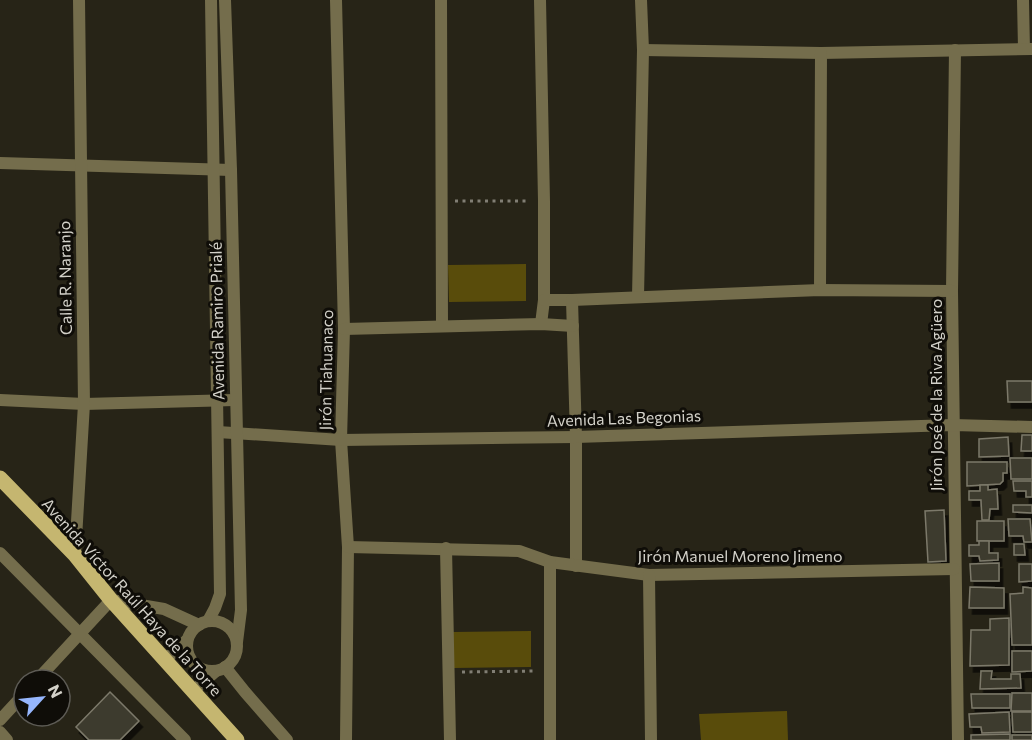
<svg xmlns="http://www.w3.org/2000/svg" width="1032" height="740" font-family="Commissioner,sans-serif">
	<defs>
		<filter id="shadow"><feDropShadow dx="3.5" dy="6" stdDeviation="0" flood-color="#0009"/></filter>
	</defs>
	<rect width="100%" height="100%" fill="#272417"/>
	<g fill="#594c0b">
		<polygon points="526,264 526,301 449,302 448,265"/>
		<polygon points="531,631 531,667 454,668 453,632"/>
		<polygon points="787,711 788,740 701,740 699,714"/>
	</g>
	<g fill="#3e3b2d" stroke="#7c796a" stroke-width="1.5" filter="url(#shadow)">
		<polygon points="1007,381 1032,381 1032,402 1008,402"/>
		<polygon points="1022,435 1032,435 1032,451 1021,451"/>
		<polygon points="1008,437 1009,456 979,457 979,439"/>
		<polygon points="1010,458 1032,458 1032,479 1011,479"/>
		<polygon points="967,462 1007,462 1007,473 1003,473 1003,481 1000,484 967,486"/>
		<polygon points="1013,481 1032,481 1032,497 1026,497 1026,491 1014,491"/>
		<polygon points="980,485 988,485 988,490 997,489 998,509 990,509 989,520 982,520 981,500 969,500 969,491 980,491"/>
		<polygon points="1013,505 1032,505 1032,513 1013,512"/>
		<polygon points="944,510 946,561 928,562 925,511"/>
		<polygon points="1008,519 1030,519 1032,542 1024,542 1023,536 1009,536"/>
		<rect x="977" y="521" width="27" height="20"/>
		<polygon points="979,541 989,541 989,553 998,553 998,560 980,561 979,556 969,556 969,545 979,545"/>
		<polygon points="1014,544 1024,544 1025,555 1014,555"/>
		<polygon points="999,563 999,581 971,581 970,564"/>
		<polygon points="1019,564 1032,564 1032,581 1019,582"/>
		<polygon points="970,587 1004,588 1004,608 969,608"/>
		<polygon points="1023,587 1032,588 1032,645 1012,645 1010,594 1023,593"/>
		<polygon points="1009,618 1009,665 970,666 971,630 990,630 990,619"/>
		<polygon points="1012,651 1032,651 1032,671 1012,672"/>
		<polygon points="981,671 992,671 991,679 1011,679 1011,674 1020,674 1021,688 980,689"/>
		<polygon points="110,692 139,721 120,740 89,740 76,727"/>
		<polygon points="1012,693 1032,693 1032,711 1011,711"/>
		<polygon points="971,694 1010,694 1010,708 972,708"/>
		<polygon points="1009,712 1010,732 982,733 981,727 970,727 969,714"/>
		<polygon points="1012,712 1032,712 1032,732 1013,732"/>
		<polygon points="1010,734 1010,740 971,740 971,735"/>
		<rect x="1012" y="735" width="20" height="5"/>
	</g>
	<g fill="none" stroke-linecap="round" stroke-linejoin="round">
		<g stroke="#817e74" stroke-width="3" stroke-dasharray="3 4.5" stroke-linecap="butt">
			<polyline points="455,201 530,201"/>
			<polyline points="462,672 536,671"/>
		</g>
		<g stroke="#746d4c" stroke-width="12">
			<polyline points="336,0 344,329 341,440 348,547 346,740"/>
			<polyline points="441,0 442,326"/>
			<polyline points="540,0 544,201 544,300 541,324"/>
			<polyline points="1023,0 1024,49"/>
			<polyline points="643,50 821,53 1032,49"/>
			<polyline points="955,50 952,291 958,740"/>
			<polyline points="0,163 231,170"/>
			<polyline points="820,290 821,53"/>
			<polyline points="638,297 643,50 641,0"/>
			<polyline points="544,300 572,300 820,290 952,291"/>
			<polyline points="572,300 576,437 576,566"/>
			<polyline points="344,329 541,324 573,326"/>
			<polyline points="0,400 84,404 235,400"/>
			<polyline points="218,432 341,440 576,437 953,425 1032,427"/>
			<polyline points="348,547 519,551 550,562 649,575 954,569"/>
			<polyline points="446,548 450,740"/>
			<polyline points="0,553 185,740"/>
			<polyline points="75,555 84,404 79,0"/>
			<polyline points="649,575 651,740"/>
			<polyline points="225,667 245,692 287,740"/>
			<polyline points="37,680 111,600"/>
			<polyline points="0,720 24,694"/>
			<polyline points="0,732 7,740"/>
			<polyline points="550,740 550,562"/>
		</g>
		<g stroke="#746d4c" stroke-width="12">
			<polyline points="225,0 231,170 241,610 237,642"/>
			<polyline points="111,600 164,609 199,625"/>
			<polyline points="208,621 215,608 220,594 211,0"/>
			<circle cx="212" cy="646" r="25"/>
			<polyline points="166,659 187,640"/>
			<polyline points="193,691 216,671"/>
		</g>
		<polyline stroke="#c5b670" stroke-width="15" points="0,478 75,555 111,600 237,740"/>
	</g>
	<g text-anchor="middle" stroke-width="6" stroke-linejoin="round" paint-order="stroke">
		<g font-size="16" fill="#d3d1c9" stroke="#0f0d08">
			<text transform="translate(65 278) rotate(-91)" y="6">Calle R. Naranjo</text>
			<text transform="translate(217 321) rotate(-91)" y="6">Avenida Ramiro Prialé</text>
			<text transform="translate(326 370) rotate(-89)" y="6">Jirón Tiahuanaco</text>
			<text transform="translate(936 395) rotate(-90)" y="6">Jirón José de la Riva Agüero</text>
			<text transform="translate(624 418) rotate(-2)" y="6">Avenida Las Begonias</text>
			<text x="740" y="562">Jirón Manuel Moreno Jimeno</text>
			<text transform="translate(132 597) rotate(48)" y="6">Avenida Víctor Raúl Haya de la Torre</text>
		</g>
	</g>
	<g transform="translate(42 698) rotate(63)"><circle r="28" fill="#0f0d08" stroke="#5d5b55" stroke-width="1.5"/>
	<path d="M0-4.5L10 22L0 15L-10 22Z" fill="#96b6fd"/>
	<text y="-9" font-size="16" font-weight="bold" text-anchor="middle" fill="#d3d1c9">N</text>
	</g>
</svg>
